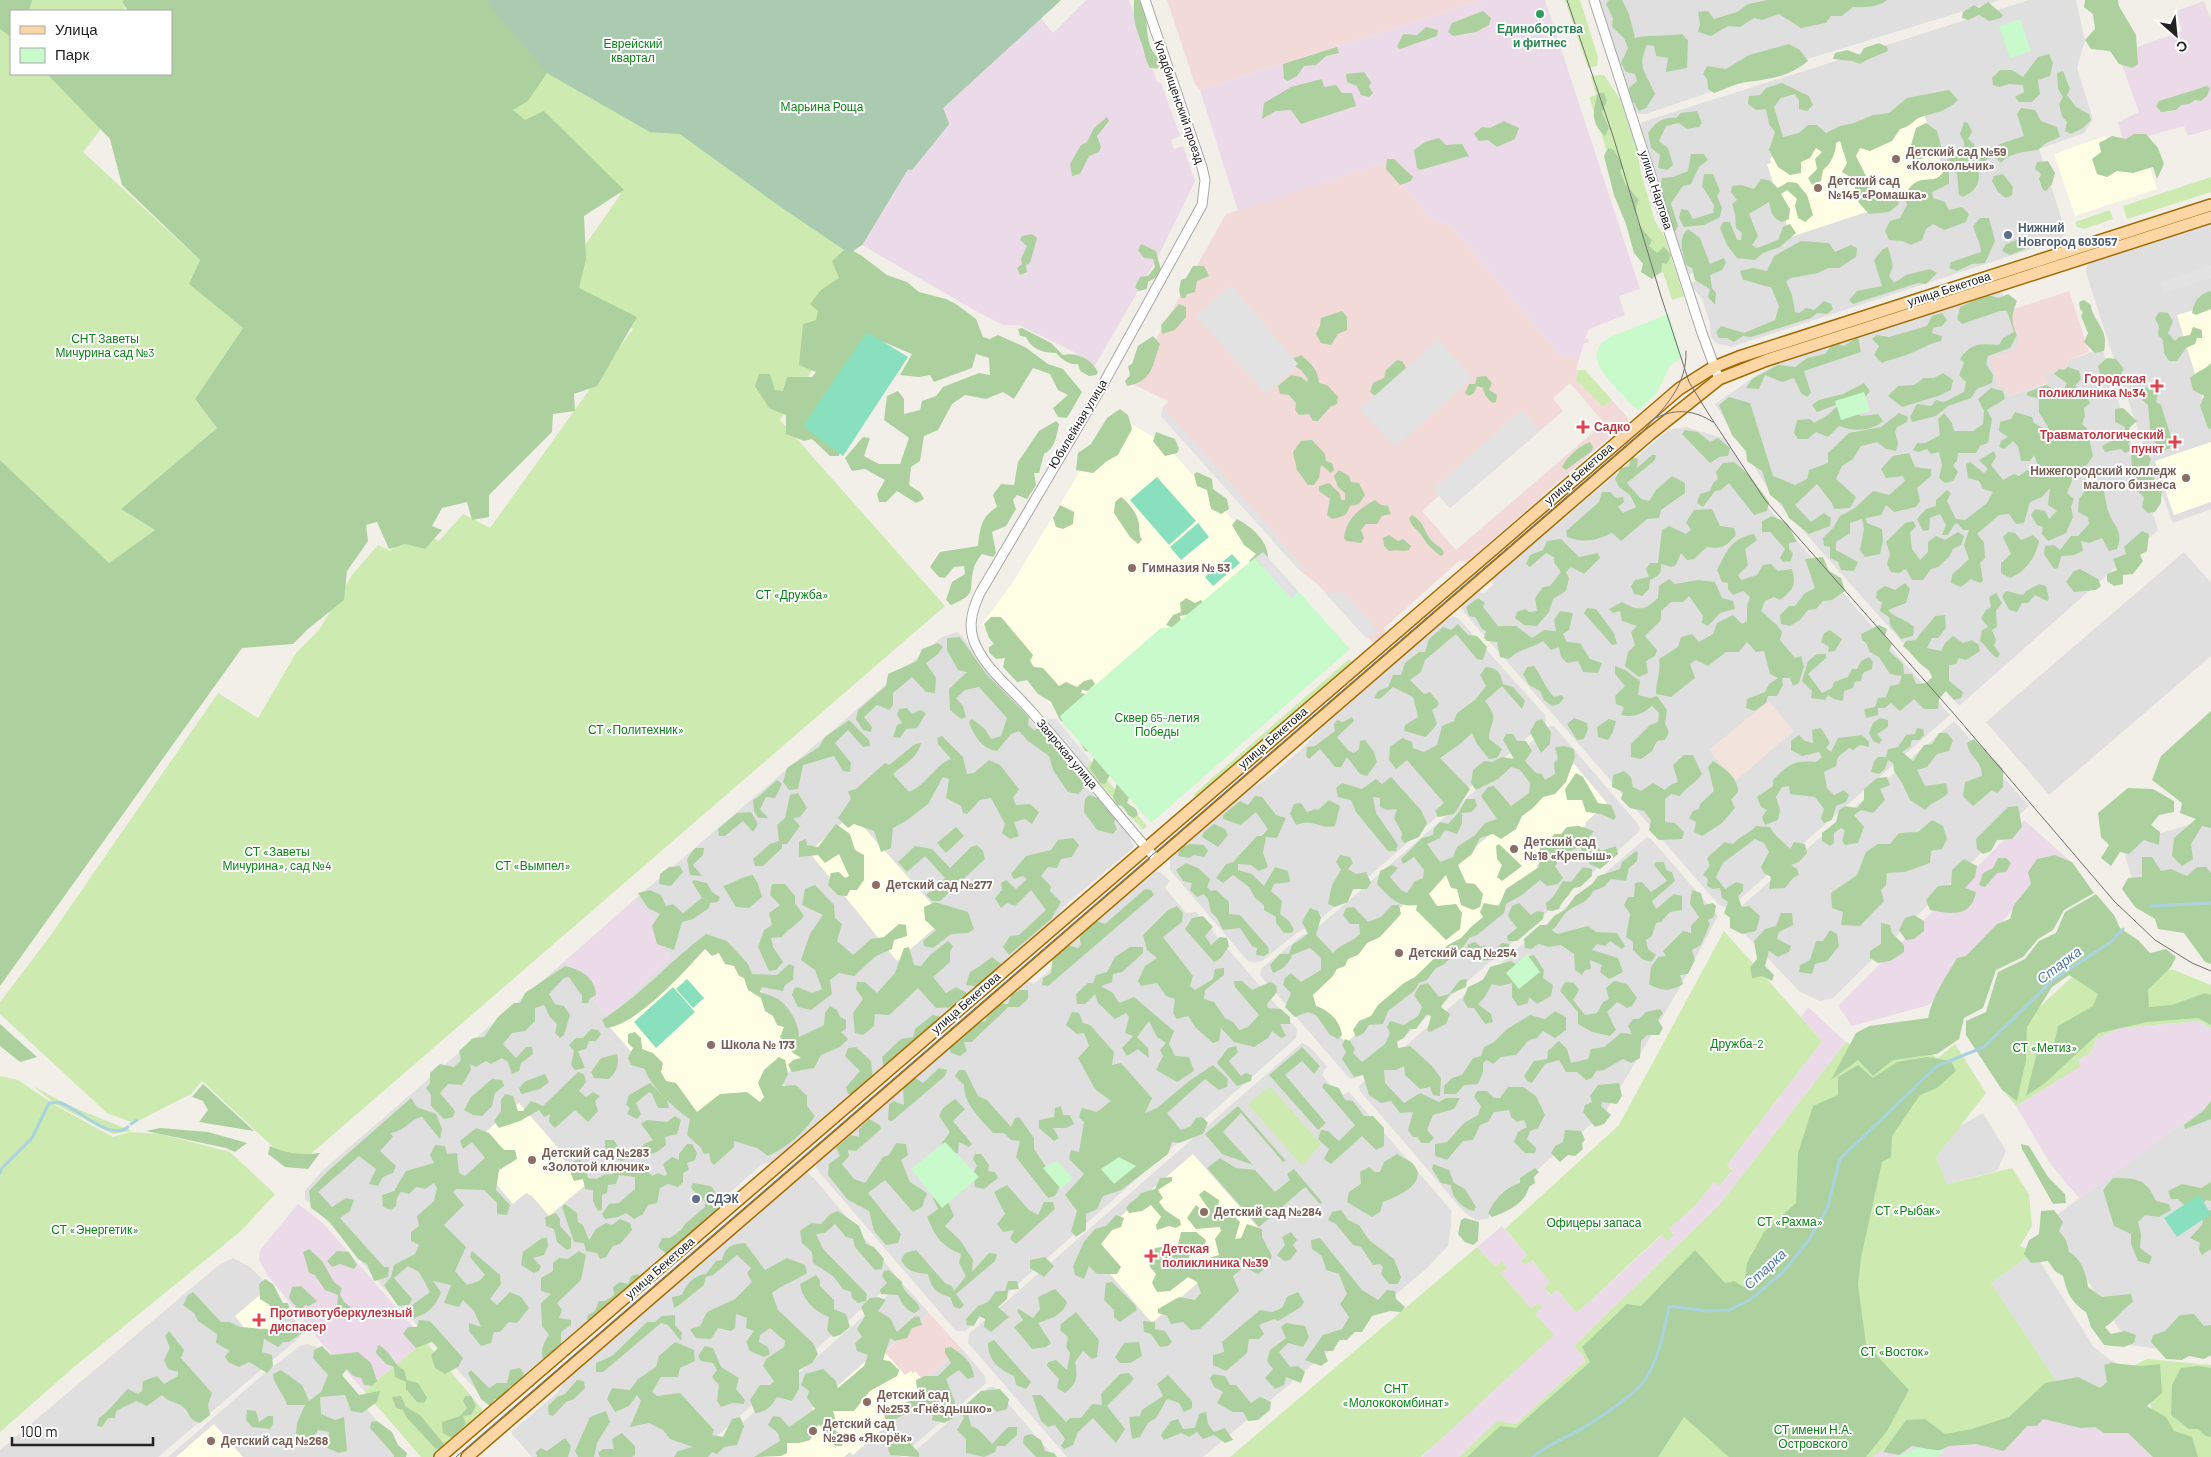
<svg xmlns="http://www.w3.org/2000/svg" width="2211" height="1457" font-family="Barlow,sans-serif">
	<rect width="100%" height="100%" fill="#f2efe9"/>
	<g fill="#e0dfdf">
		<polygon points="1599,0 2000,0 1801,61 1646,114 1639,114 1635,111"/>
		<polygon points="2029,0 2076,0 2085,40 2077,68 2093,119 2084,133 2039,149 2063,223 2065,234 2059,240 1731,347 1716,343 1711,337 1710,323 1702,299 1691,285 1693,282 1701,279 1698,271 1690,274 1686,271 1640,129 1642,122"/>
		<polygon points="2211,223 2211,509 2173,523 2146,453 2104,329 2086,272 2087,266 2091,261"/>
		<polygon points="2001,289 2019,343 1999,387 2004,386 2008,396 2047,384 2044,374 2065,368 2070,360 2102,348 2158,530 1959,706 1774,498 1715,404 1763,371 1793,357"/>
		<polygon points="1686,427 1726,439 1763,502 1950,715 1733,905 1725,907 1719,905 1462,610 1462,605 1478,592 1484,593 1493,585 1492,579 1665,433 1672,429"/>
		<polygon points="2184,552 2211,583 2211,656 2049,795 1986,722"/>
		<polygon points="1453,616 1459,619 1545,715 1546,721 1316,923 1298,932 1262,961 1255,963 1248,961 1170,870 1170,859 1250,788 1264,781 1302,749 1322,727 1446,619"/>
		<polygon points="957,632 962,636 979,660 1129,836 1134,847 1063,907 1057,916 770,1163 762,1164 724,1198 719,1205 499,1400 491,1403 486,1401 381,1285 324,1217 305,1199 305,1191 322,1171 565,961 607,1017 666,950 653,917 634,900 910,664 942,637"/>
		<polygon points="1954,721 2029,806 1833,998 1820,1001 1800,992 1733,922 1738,909"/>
		<polygon points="1550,726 1554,726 1638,824 1640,829 1638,833 1358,1077 1353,1079 1349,1078 1260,975 1262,968 1301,936 1317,928"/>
		<polygon points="2211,818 2211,891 2134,886 2122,845"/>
		<polygon points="1647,837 1651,839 1718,916 1679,989 1605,1113 1549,1159 1487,1219 1476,1220 1465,1213 1360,1091 1359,1086"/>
		<polygon points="1155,872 1160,872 1170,881 1165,888 1186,913 1196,912 1297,1029 1296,1038 965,1331 956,1331 820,1173 816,1167 818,1161 1027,981 1034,984 1054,966 1052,960"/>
		<polygon points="1302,1043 1309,1046 1327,1066 1322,1075 1340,1096 1349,1092 1451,1210 1451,1225 1448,1246 1426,1269 1203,1457 1067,1457 968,1343 969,1334"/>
		<polygon points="2211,1102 2211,1356 2130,1345 2048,1221"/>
		<polygon points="1983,1113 2006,1151 1997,1171 1947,1184 1936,1157 1958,1127"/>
		<polygon points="807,1173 814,1178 896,1276 895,1280 693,1457 532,1457 512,1434 512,1431 557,1393 565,1381 575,1370 793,1182"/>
		<polygon points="2034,1252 2093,1346 2109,1359 2125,1368 2110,1396 2057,1382 1991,1283"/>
		<polygon points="233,1258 250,1267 260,1277 302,1329 300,1337 158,1457 0,1457 0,1450 220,1264"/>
		<polygon points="899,1285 905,1286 929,1313 885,1351 906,1375 911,1371 915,1371 924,1381 961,1348 985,1376 986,1383 900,1457 703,1457"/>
		<polygon points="307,1344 317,1347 406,1457 168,1457 266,1372 300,1346"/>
		<polygon points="989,1387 994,1387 1054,1457 908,1457"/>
	</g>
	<g fill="#f2dad9" fill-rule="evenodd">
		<polygon points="1167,0 1482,0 1200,90 1195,84"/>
		<path d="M1387,162L1429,219L1450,225L1559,354L1579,359L1576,369L1578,370L1576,380L1603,407L1612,400L1628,418L1627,422L1467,562L1459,561L1384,628L1386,634L1377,641L1372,642L1316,583L1299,570L1161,416L1163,407L1168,401L1131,383L1226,214ZM1570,383L1604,423L1456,550L1422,511L1439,496L1450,508L1563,411L1553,398Z"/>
		<polygon points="2069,291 2089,352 2070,360 2065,368 2045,374 2048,383 2008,396 2004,386 1999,388 1990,358 2014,350 2019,343 2008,311"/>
		<polygon points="929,1313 961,1348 924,1381 913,1374 906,1375 885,1352"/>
	</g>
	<g fill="#ebdbe8">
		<polygon points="1086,0 1129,0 1157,82 1161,83 1180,136 1171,140 1174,149 1183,146 1195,181 1159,255 1093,369 1086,359 1072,351 1019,325 1003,325 974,310 862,245 908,168 912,170 949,124 943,108 1041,18 1053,33"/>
		<polygon points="1482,0 1545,0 1640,289 1619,296 1625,315 1589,329 1585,338 1589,339 1588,343 1584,343 1579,359 1559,354 1450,225 1429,219 1387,162 1238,211 1200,90"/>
		<polygon points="2204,1 2211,20 2211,129 2188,136 2184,126 2124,143 2118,122 2139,112 2118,54 2182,31 2176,11"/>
		<polygon points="2024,820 2069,860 2063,867 2038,881 1929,1005 1852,1026 1838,1006"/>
		<polygon points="634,900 653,917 667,941 666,950 672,957 607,1017 565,961"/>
		<polygon points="1808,1007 1846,1042 1720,1204 1574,1346 1586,1360 1516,1424 1497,1422 1459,1457 1422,1457 1444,1435 1534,1314 1541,1308 1537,1303 1531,1308 1500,1273 1502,1262 1496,1267 1477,1247 1502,1226 1527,1255 1521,1261 1531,1260 1551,1282 1544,1288 1550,1295 1557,1290 1577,1313 1662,1235 1674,1234 1669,1229 1696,1205 1714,1182 1732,1169 1727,1165 1822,1041 1801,1017"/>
		<polygon points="2199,1021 2211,1028 2211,1102 2080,1199 2051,1165 2016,1106 2081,1065 2077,1060 2091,1052 2096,1039 2120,1028"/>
		<polygon points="298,1204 323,1223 425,1341 364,1391 320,1341 266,1273 259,1260 260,1250"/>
		<polygon points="2041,1415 2127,1429 2158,1457 1874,1457 1878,1451 1900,1443"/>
	</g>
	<g fill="#ffffe5">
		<polygon points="1922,108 1948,185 1791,237 1767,164 1771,163 1770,158"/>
		<polygon points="2105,136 2112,146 2140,138 2157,189 2075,216 2054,154"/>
		<polygon points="2211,305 2211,426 2177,315"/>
		<polygon points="1115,414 1165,444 1261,552 1171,628 1161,628 1060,716 982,624 1011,585"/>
		<polygon points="2211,442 2211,502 2174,515 2155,461"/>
		<polygon points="1574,764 1607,803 1585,823 1586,825 1537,865 1537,868 1504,896 1505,898 1492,909 1495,913 1346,1043 1302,993 1452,863 1454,865"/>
		<polygon points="851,815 853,815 945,919 897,961 809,852"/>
		<polygon points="709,936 736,961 793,1029 806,1056 780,1080 812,1116 735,1117 685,1113 607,1024"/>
		<polygon points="519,1103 560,1150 561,1156 565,1161 570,1162 589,1182 549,1216 532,1196 526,1193 513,1204 486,1172 501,1158 481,1136"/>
		<polygon points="1193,1154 1259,1229 1152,1323 1086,1246"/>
		<polygon points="260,1295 284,1324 258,1345 235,1316"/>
		<polygon points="881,1348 905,1375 911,1371 913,1374 915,1371 930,1388 853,1455 850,1452 844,1457 763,1457 815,1412 812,1408"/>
		<polygon points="214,1424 243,1457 176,1457"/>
	</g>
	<polygon fill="#f3e3dd" points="1769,701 1794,731 1734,782 1709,750"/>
	<g fill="#cdebb0">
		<polygon points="0,0 131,0 122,11 11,11 11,74 70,74 104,125 83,152 200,260 190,284 243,328 195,399 217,428 121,509 155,530 109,563 0,460"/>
		<polygon points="419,0 650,132 680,134 778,205 876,272 780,420 945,606 306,1158 283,1156 202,1081 191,1094 134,1123 107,1113 0,1014 0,1002 48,939 218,693 258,718 296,653 319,630 352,575 378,545 390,551 415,527 439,541 463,514 490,528 633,329 562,278 621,194 574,164 479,92"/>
		<polygon points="1565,0 1580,0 1598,57 1597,66 1588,68"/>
		<polygon points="1600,75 1604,75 1620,99 1637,150 1641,173 1655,221 1664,236 1684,296 1672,300 1663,272 1649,278 1590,100 1590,97 1596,95 1591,76"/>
		<polygon points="2211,177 2211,192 2127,219 2123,206"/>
		<polygon points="2110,210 2113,219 2084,229 2077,227 2075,222"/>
		<polygon points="1578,370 1585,370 1612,400 1603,407 1576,380"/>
		<polygon points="1349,659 1353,663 1196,797 1194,794"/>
		<polygon points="1090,760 1147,826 1143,830 1086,769"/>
		<polygon points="1724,931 1822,1041 1727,1165 1732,1170 1719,1186 1714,1182 1696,1205 1669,1229 1674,1235 1667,1241 1661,1235 1577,1313 1557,1290 1551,1295 1544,1288 1550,1282 1532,1260 1525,1265 1521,1261 1527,1255 1505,1229 1619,1125"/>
		<polygon points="2124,968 2174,970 2211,985 2211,1028 2199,1021 2120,1028 2096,1039 2091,1052 2078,1060 2081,1066 2016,1106 2004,1091 2012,1032 2071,978"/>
		<path d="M1846,1042L1882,1061L1914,1046L1938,1058L1955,1044L1986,1093L1936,1157L1947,1184L2012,1168L2029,1194L2032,1226L2020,1246L2034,1252L1991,1283L2057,1382L2041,1415C2026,1420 2012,1427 1997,1431C1969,1438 1889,1436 1874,1457H1459L1497,1421L1516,1424L1586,1360L1574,1346L1720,1204Z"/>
		<polygon points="0,1076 18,1080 58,1107 113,1137 129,1132 160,1134 230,1152 275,1194 241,1231 74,1367 0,1432"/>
		<polygon points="33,1086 70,1106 132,1131 113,1134 57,1105"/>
		<polygon points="1270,1086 1321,1144 1302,1166 1248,1104"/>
		<polygon points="1477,1247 1496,1267 1502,1261 1507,1268 1500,1273 1531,1308 1538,1303 1542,1307 1535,1314 1554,1335 1421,1457 1230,1457"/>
		<polygon points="425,1341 482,1409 481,1415 434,1457 421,1457 364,1391"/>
		<polygon points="2147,1359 2211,1365 2211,1457 2176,1457 2153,1416 2149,1396 2135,1373 2135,1365"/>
	</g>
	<g fill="#add19e">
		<polygon points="0,0 32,0 29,11 11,11 11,37 0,29"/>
		<polygon points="124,0 1061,0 943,108 949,124 912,170 908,169 862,245 853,251 862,256 887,275 907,282 919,292 946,299 956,304 976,319 983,337 990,339 998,335 1025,347 1048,364 1063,369 1082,392 1067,418 1058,417 1053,408 1068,395 1058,390 1050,374 1033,368 1014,399 1003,392 986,399 965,395 952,404 938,430 924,436 920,461 911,467 909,485 920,492 924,499 916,503 897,491 886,502 879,502 877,494 885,480 865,469 852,471 845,458 863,437 870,438 864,456 879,464 900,464 909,438 884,420 887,396 898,391 904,399 904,414 920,410 922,401 936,396 943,387 979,373 990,375 989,358 976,354 972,368 934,382 930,375 919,377 900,375 912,354 867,335 839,456 830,456 812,439 804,441 786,434 786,415 769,408 755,386 759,374 770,374 775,390 783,391 787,377 812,377 816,372 799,365 803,324 816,320 818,311 810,304 821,290 839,278 832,261 844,250 778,205 680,134 650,132 547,73 528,101 513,110 525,120 544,111 624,190 584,216 586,259 579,288 637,317 597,386 574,394 575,411 553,414 552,432 489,495 489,517 472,520 467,502 442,508 432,526 442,530 425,549 405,544 389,549 377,522 366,525 368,541 347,571 344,600 308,629 293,644 242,648 0,986 0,460 109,563 155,530 121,509 217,428 195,399 243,328 189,284 200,260 122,185 110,139 47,74 171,74 171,11 128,11 122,1"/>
		<path d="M1134,0H1139C1149,13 1145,30 1150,45C1152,54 1163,59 1162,69L1150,68C1145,60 1145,53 1142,44C1135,26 1133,20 1134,0Z"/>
		<path d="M1609,0H1622L1629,14L1635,38C1652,34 1664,37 1682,34L1688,40L1687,68L1666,72L1668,58L1656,56L1654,46L1647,45C1636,69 1647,73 1655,94L1646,108L1639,111L1631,98L1629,88L1637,81L1635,74L1626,72L1621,63L1628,48L1624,38L1612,27L1613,18L1606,4Z"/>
		<path d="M1768,0H1887C1879,7 1864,8 1853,7L1842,16H1831L1826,23L1801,28L1779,14L1762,20L1754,18L1740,27L1728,26L1711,36L1698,32L1700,24L1698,12L1708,11L1714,19L1737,12L1748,4Z"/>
		<polygon points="2085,0 2118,0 2119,6 2136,35 2138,64 2132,68 2119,64 2110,51 2091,49 2085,40 2095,29 2093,14 2084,7"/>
		<polygon points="1988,2 2003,15 2001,18 1989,21 1979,15 1968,20 1962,18 1963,12 1974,5 1979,8"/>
		<polygon points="1483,11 1491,18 1489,25 1476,32 1453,36 1448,32 1452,23"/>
		<polygon points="1426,27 1438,30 1437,36 1400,49 1397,47 1403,34 1417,35"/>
		<path d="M1879,43L1887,47L1888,51C1878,56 1868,58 1860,64L1852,61L1833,59L1835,53L1847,50L1860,55L1864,48Z"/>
		<path d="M1789,44L1800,50L1808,61C1788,77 1773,78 1748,82C1737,83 1725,89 1714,93L1708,89L1707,79L1703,74L1707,66L1726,69L1749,55Z"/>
		<polygon points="1337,47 1339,53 1326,56 1316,65 1304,66 1297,76 1288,81 1284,79 1283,64"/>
		<polygon points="2049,54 2053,63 2050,76 2038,80 2040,94 2032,102 2019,102 2015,97 2024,92 2023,85 2009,84 1999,87 1993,85 1992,78 2000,70 2012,70 2023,77 2038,57"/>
		<polygon points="2063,71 2070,89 2067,95 2076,107 2089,114 2091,120 2083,128 2071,134 2065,131 2067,122 2062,116 2059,104 2063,97 2058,89 2057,73"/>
		<polygon points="1364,72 1371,82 1369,87 1373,93 1369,97 1361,95 1357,86 1347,82 1346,74"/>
		<polygon points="1322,79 1324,87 1336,85 1342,93 1352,93 1356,106 1301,124 1291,110 1276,111 1262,119 1264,103 1291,87"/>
		<path d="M1782,83L1809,96L1813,105L1807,111L1799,109V101L1795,94L1781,98L1774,107L1783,137L1799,133L1808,125H1817L1826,133L1840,126L1854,123L1873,115L1889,113L1907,98L1949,90L1958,100C1948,111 1934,113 1921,117C1914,119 1912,126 1900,129L1892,141L1870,151L1860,148L1856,156L1869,182L1871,195H1896L1899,204L1889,212L1869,214L1859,203L1852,178L1842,172L1847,163L1840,141L1836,143C1836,153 1831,164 1823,170L1821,181L1812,185L1808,178L1817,169L1815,159L1822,152L1816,148L1810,158L1801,162V173L1790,175L1778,167L1769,150L1775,132L1769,124L1766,109L1756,110L1748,104L1749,96L1760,95L1766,88Z"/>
		<polygon points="2207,86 2210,88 2207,96 2201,101 2195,100 2189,104 2181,105 2176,110 2161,112 2156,106 2159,101"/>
		<path d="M1598,93H1604L1607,100L1602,112L1609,128L1605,136C1590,122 1593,111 1598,93Z"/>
		<path d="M2021,108L2035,110L2041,121L2057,127L2060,137L2046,143L2038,150C2027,151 2008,153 2001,163L1996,158L1994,152L2000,144L2024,136L2017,114Z"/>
		<path d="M1697,111L1702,123L1699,127L1687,129L1679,123L1666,126L1659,141L1668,148L1673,165L1667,170L1658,168L1660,155L1651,148L1648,133C1655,123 1663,116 1676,118L1681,113Z"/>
		<polygon points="1107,117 1109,121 1097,136 1101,147 1099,152 1089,156 1080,174 1072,176 1070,164 1081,145 1087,142 1094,128"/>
		<polygon points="1504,121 1519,128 1515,139 1497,147 1488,140 1479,141 1474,134 1482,127 1490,128"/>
		<path d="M1964,122L1968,123L1972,132L1968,139L1974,144L1976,150L1988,148L1990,157L1979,166C1980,182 1978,190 1963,197L1959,195L1957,173L1949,171V184L1932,192L1933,198L1945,202L1949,210L1962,207L1969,214L1966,222L1944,230L1933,224L1926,229L1922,240L1911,245L1902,241L1889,240L1885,231L1890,221L1900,218L1907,205L1904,195C1906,192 1909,188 1912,185C1927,172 1940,191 1948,159L1965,152L1964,142L1960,134Z"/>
		<path d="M1926,123L1937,131L1942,149C1932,152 1927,158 1918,160L1912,156L1911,145L1916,128Z"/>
		<polygon points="2134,134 2146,134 2158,148 2164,164 2157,179 2153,167 2133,173 2117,171 2107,177 2097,174 2092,159 2101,152 2099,143 2112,136 2126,139"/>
		<polygon points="1439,138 1446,145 1462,144 1469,156 1420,170 1417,168 1414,150 1425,142"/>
		<path d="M1608,148L1614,150L1623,166L1620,171L1625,184L1639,200C1630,216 1641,229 1652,240L1649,246L1657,253L1664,247L1671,255L1667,264L1662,263L1661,272L1652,279L1641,272L1643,264L1634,253L1626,224L1614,195L1604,156Z"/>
		<polygon points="1691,154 1704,154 1708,160 1699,167 1691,184 1683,186 1671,203 1678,226 1675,232 1670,228 1668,212 1659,192 1662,178 1673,177 1688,171"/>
		<polygon points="1387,159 1394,159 1413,177 1411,181 1400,185 1386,169"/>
		<polygon points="2048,161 2055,173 2052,184 2046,191 2043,190 2039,179 2041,174 2035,169 2037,162"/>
		<polygon points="1704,174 1713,174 1720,191 1717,196 1722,208 1720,217 1704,225 1684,227 1679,218 1681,209 1688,210 1693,219 1713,213 1714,205 1702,186"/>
		<polygon points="2003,174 2013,187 2012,195 2006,198 1998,192 1992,181 1994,176"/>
		<path d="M1761,179L1769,180L1778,188L1788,182L1797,183L1807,195L1813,215L1805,222L1798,218L1795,206L1797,199L1787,190L1781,194L1790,209L1789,219L1782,222C1772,218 1771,212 1769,202L1749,214L1758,236L1752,245L1757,248L1778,240L1783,227L1790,224L1796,233L1780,247L1763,253L1755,260L1737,258L1727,245L1720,228L1723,222H1730L1737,240H1741L1742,233L1736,228L1735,214L1732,204L1737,200L1731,192L1732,186L1741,185L1754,189Z"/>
		<path d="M1980,218H1989L1995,241L1985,263L1972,264L1957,271L1949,268L1951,262L1981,252C1981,243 1975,235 1973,226Z"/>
		<path d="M1688,229L1700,238L1710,264L1724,258L1726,263L1722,270L1710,275L1712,288L1716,293L1715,305L1708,297L1710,289L1695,280L1692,268L1686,265C1683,252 1677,239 1688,229Z"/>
		<polygon points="1032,234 1037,238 1030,263 1026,265 1027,272 1020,275 1017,268 1022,264 1021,259 1027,246 1020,240 1022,236"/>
		<polygon points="2025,237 2029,243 2025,249 2010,255 2002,251 2006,244"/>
		<path d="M1801,241L1829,243L1835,252L1851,245L1857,248L1856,257L1839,268H1828L1818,273L1791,278L1786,281L1792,295L1795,312L1799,313L1806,308L1814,310L1824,301L1831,304L1833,309L1827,314L1817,313L1811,318L1751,337L1743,336L1734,342L1727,338H1719L1716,332L1721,326L1744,333L1775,320L1779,306L1771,287C1760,286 1753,281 1743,280L1740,271L1753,268L1767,271L1774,256Z"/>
		<polygon points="1141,244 1156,251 1162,274 1148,282 1147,289 1139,291 1135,287 1140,277 1148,276 1155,267 1153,259 1144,258 1138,250"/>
		<polygon points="1888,247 1893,266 1889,276 1894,283 1906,275 1930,269 1937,273 1926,284 1918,283 1853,304 1849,300 1857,291 1882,286 1874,260 1883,249"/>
		<polygon points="1193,266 1204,266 1209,276 1197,281 1195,292 1187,294 1185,298 1181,298 1179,290 1181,280 1186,278"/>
		<path d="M2209,291L2211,292V309L2196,315L2192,313C2194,301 2198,296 2209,291Z"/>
		<path d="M2008,294L2017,301C2012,313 2010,322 2017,335L2010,348L1988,356L1986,364L1993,375L1992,383L1977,389L1971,398L1948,406L1936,416L1912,422L1910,417L1917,404L1931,406L1936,400L1944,402L1964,392L1966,382L1959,375L1964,363L1960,359C1972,342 1980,344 1999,345L2003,338L2014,332L2007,311H2000L1962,324L1957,319L1960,307L1987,295L1999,298Z"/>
		<path d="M2084,300L2091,305C2092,321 2110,329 2104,351L2095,353L2084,342L2088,333L2081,316L2083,312L2080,309L2079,302Z"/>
		<polygon points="1179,304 1186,307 1186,317 1175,330 1162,334 1161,325"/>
		<polygon points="1342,311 1347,317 1347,330 1338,334 1331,345 1321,343 1316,334 1320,326 1321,318"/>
		<polygon points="2159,312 2168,313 2173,321 2168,333 2175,341 2179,337 2190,335 2193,327 2202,330 2202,338 2197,338 2195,344 2186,348 2177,361 2169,361 2164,353 2163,340 2158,335 2159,326 2155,319"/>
		<path d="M1942,313L1947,320L1942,326L1933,328L1932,333L1942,336L1941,341C1928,343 1919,351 1906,355C1898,358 1890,359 1882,363L1874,355L1879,346L1872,339L1877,335L1889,337L1927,326L1932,316Z"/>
		<path d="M1022,328L1051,343L1063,355C1078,352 1091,359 1098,372L1096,375L1089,376L1080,371L1078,364C1068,365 1063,360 1056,353C1043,353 1031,349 1026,337L1020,336L1018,329Z"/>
		<path d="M1153,336L1160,344C1152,366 1153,381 1127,386L1125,381L1130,375L1128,366L1132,364L1138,346Z"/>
		<polygon points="1858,337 1861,352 1804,371 1811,393 1807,397 1801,393 1794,378 1782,382 1765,375 1759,389 1746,388 1752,379 1778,365 1795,367 1807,358 1825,354 1832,345 1838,344 1844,346"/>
		<path d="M1301,355C1310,363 1319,370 1319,383L1327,385L1338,397L1337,404L1330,407L1318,421H1313L1309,414L1299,415L1295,410L1296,403L1289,395L1280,394L1278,386L1291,375L1301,377L1307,382L1308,379L1301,370L1294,366V358Z"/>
		<path d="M2107,358L2116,359L2124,369L2121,374L2126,381C2117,390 2111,385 2102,380L2098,366Z"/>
		<polygon points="1397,360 1402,361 1407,369 1386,393 1375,396 1370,392 1373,383 1384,378 1386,370"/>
		<path d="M2211,363V429L2208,428L2200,406L2204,396L2193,390L2190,378C2197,371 2205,370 2211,363Z"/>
		<polygon points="2068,367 2079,371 2081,379 2075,386 2079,391 2087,396 2090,403 2084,408 2085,416 2082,424 2087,428 2093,456 2082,472 2074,476 2067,493 2074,499 2071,507 2073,517 2066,533 2048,541 2042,534 2043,527 2037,525 2031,515 2035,509 2045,511 2049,519 2057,511 2048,505 2050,488 2042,497 2030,502 2024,523 2016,524 2009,514 1999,515 1977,534 1984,542 1985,558 1980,563 1983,581 1980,583 1971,579 1961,587 1951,583 1952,575 1969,559 1964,545 1969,530 1963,530 1957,523 1954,525 1948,535 1942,535 1946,525 1940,514 1930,518 1929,530 1923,531 1917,519 1926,509 1936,506 1936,500 1947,490 1951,493 1947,501 1956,519 1965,520 1987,503 1993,492 1983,489 1979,481 1968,478 1966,464 1970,462 1984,473 1988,469 1979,460 1994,451 1996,457 1991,465 2003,480 2014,474 2019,476 2027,470 2032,472 2039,468 2034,455 2030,461 2021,461 2018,446 2013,441 2004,449 1999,447 2001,441 2008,437 1999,431 2000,422 2011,419 2015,412 2032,417 2034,423 2045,429 2048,427 2039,412 2039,399 2026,395 2028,392 2046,385 2053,389 2064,389 2067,383 2054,374 2059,369 2064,370"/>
		<polygon points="1943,373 1953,380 1951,390 1938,396 1902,407 1888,396 1898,386 1914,385 1924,378 1934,378"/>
		<polygon points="1486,376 1492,383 1489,390 1497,395 1496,402 1492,403 1485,395 1483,388 1477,386 1474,393 1469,396 1465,393 1469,384 1475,384 1477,377"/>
		<polygon points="1864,383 1870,391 1864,398 1851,399 1817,412 1812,405 1819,400 1843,394"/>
		<polygon points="2147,387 2158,393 2156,402 2161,405 2173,443 2169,449 2163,450 2151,439 2148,405 2142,400 2143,389"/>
		<polygon points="1991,388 2003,391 2005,399 1987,410 1992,419 1988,443 1980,446 1976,453 1958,453 1957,461 1953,465 1958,472 1953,481 1945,483 1939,478 1942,465 1939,452 1931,454 1927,449 1918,452 1913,450 1917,443 1925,443 1940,435 1938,419 1944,413 1952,423 1954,431 1973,431 1983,424 1984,411 1978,399"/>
		<polygon points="1729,397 1750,403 1773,476 1795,485 1807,479 1809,470 1828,463 1828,453 1849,433 1881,427 1899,413 1908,417 1907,422 1897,427 1895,432 1898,443 1896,451 1886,449 1877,442 1861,446 1853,459 1842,466 1836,479 1856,497 1850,508 1834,509 1832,503 1817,484 1795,505 1811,522 1824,513 1831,518 1830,526 1809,534 1789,518 1782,504 1770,495 1762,471 1747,461 1746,451 1732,435 1719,405"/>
		<path d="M1836,407H1848L1861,416L1878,414L1883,421C1874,431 1851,432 1839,426L1828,437L1816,432L1808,439H1798L1794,433L1797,420L1810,419L1814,423L1828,415Z"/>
		<polygon points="2123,408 2137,421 2129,428 2132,437 2128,445 2142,446 2151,459 2149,466 2155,472 2154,481 2162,486 2161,503 2155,512 2148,513 2142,507 2144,497 2136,490 2138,480 2132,474 2131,450 2125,453 2121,449 2105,452 2102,446 2124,434 2125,427 2115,422 2115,409"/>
		<polygon points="1120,409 1128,415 1132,429 1118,455 1107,461 1093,473 1076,470 1078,453 1091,444 1107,418"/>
		<path d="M1056,421L1059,424C1056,437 1056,447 1044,454L1039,473H1034L1036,485L1027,499L1017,495L1013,500L1016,509L1006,526L992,532L996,553L993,557L982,554C979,558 975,563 974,568C967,590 980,593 951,605L946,600L952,582L965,574L964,566L954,567L945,578L939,577L930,567L940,552L978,546C980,528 981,517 997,507L993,495L1001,484L1014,485L1018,462L1039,431Z"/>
		<polygon points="1685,430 1698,432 1710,442 1718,438 1730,448 1728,456 1719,457 1710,463 1682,434"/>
		<polygon points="1156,432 1175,439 1179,449 1177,453 1165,456 1153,441"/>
		<polygon points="1312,440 1325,454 1326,461 1332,463 1334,470 1331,473 1321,465 1319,478 1314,485 1308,485 1297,470 1293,452 1301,441"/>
		<path d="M1590,442L1593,447L1592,451L1566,470L1562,467C1566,458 1580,445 1590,442Z"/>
		<polygon points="1909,453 1915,467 1931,469 1931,476 1917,488 1920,501 1916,507 1894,512 1886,505 1881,515 1866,518 1867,523 1882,529 1883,541 1880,554 1865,557 1860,550 1864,529 1862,519 1850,523 1850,533 1836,542 1836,550 1858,562 1854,571 1841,570 1838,562 1830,558 1830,547 1824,546 1823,538 1833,528 1840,516 1855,508 1873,491 1889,495 1905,481 1903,476 1886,478 1881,469 1893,456"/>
		<path d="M1652,455H1656L1655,460L1627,483L1641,499L1649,501L1656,490L1672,476L1685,483V493L1661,510L1659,518L1647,519L1621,541L1612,533C1595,541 1584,543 1567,537L1566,531L1599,502L1602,492H1610L1616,498L1623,497L1624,502L1618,507L1623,513L1636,507L1630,495L1619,487L1615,479L1621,468L1629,466L1631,456L1638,459L1637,468Z"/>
		<polygon points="1734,462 1749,475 1769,502 1767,511 1754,515 1729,483 1721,490 1715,491 1703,507 1697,503 1700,494 1710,491 1713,483 1718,479 1716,472 1723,463"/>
		<path d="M1339,470L1349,476L1351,482L1359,483L1365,495L1359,504L1350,506C1347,516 1342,517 1332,519L1327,515L1330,499L1319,491V486L1329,483L1340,494L1341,500H1345V493L1338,487L1334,476Z"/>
		<polygon points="1197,472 1212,479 1213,489 1227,499 1229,509 1221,514 1211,509 1207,490 1197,486 1194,474"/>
		<path d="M2090,484L2103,487C2105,495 2106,504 2108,511C2114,528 2124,529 2117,549L2109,551L2102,538L2089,543L2081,541L2083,551L2074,555L2061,556L2058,568L2054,569L2044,554L2045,546L2054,545L2060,550L2071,536H2078L2089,524L2088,517L2078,512L2079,499Z"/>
		<path d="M1121,497C1128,502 1136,512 1138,520C1141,529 1137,530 1142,540L1138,544L1130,537L1114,513L1115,502Z"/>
		<path d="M1375,500L1381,505L1388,506L1391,514L1382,516L1377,524H1366L1361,530L1364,538L1361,543L1346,541L1344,538C1346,519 1359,509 1375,500Z"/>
		<polygon points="1060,505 1074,512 1073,524 1063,529 1056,527 1053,518"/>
		<path d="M1712,509L1720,526L1734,528L1736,535C1726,547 1722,549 1707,547L1694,559L1687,560L1681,553L1676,565L1672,567L1661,564C1662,573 1658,577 1650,580L1649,589L1642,596L1634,594L1631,586L1635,580L1649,577L1646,569L1650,563H1658L1662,530L1669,526L1686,534L1691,530L1686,522L1694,510Z"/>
		<path d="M1412,515C1425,523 1423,530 1431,540C1436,546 1443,547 1444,554L1441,556C1431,549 1427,544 1421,535C1416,527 1413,530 1409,518Z"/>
		<polygon points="1772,516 1787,523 1797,542 1789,543 1789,549 1793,553 1791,561 1783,562 1780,558 1785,549 1770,532 1762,532 1762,521"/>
		<path d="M1237,519C1251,526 1268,541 1268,557L1263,558L1264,565L1259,570L1249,571L1250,560L1256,554L1244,545L1232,525Z"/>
		<polygon points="1913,521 1916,526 1910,533 1912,549 1920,560 1928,552 1928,542 1936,536 1945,540 1958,532 1964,536 1961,545 1953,549 1949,557 1938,567 1931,569 1923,580 1912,580 1906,569 1899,573 1891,572 1887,564 1890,554 1886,542 1905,523"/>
		<polygon points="2142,531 2149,534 2147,551 2140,555 2143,561 2133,574 2123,575 2123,584 2114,586 2107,581 2107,574 2117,570 2113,559 2126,554 2124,547"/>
		<path d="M2008,532L2015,533L2021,540L2033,535L2039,541C2036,557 2025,572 2010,578L2001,573V563L2011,554L2003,537Z"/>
		<path d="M1754,534L1757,540L1745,549L1748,565L1738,575L1741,580L1757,575L1763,565L1771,564L1778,571L1792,569C1796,586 1794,589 1780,600L1774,597L1765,601L1761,611L1777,625L1782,632L1780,640L1795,658L1801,656L1804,666L1799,683L1793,686L1790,678H1782L1783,685L1777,696H1768L1766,703L1754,711L1746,708L1747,699L1765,692L1769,684L1778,678L1770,674L1764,651L1756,652L1747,642L1739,652H1726L1708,666L1696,660L1690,664L1695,678L1671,697L1656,694C1656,680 1661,674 1659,659L1678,647L1681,637L1692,634L1699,642L1713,634L1717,623L1733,615L1742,624L1747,621V606L1750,597L1743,591L1733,595L1728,589V583L1722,582L1717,570C1727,551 1731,538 1754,534Z"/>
		<path d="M1389,535L1398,541L1403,539L1411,546L1409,550C1402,552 1397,549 1389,551L1384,546L1383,538Z"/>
		<polygon points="1561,539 1579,557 1598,553 1600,558 1584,574 1571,567 1566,572 1569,578 1566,591 1553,599 1549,612 1537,626 1524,625 1515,618 1517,612 1525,609 1529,612 1537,611 1535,598 1543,587 1550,586 1561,572 1554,562 1554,557 1546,553 1530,567 1526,564 1530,555 1543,550 1547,541"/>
		<polygon points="1823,557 1829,571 1841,578 1845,591 1832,600 1823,601 1816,609 1808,610 1800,620 1790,626 1781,624 1780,615 1789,606 1795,606 1805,593 1815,588 1805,559"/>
		<polygon points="2080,569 2098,579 2101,586 2096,590 2074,592 2066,582 2074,571"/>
		<path d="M1669,579L1675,584L1698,580L1715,582L1722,598L1733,601L1735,609L1720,613L1708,626L1702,623L1703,616L1689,596L1683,602H1671L1661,611V620L1645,636L1657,650L1655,656L1646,661L1648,673L1639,677L1625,666L1628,652L1635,645L1631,632L1637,626L1622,621L1620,611L1613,613L1609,609L1622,602C1638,611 1645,611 1658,598L1659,586Z"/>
		<path d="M1905,583L1910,589L1906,603L1888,610C1894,618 1906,619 1914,627L1913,636L1901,639L1890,625L1889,617L1880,611L1882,603L1876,598L1877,591L1885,586L1895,590Z"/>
		<polygon points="2039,584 2046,586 2049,599 2047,601 2035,595 2028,603 2022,603 2017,612 2009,610 2002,596 2006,591 2023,595 2026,591"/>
		<path d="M1996,593L2002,603L1996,611L1997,627L1992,630L1996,640L1994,646L2000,654L1997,658C1989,653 1987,646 1980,641L1982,630L1988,627L1981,618L1986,610L1991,607L1989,597Z"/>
		<polygon points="1186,598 1195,603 1201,600 1210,611 1180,616 1182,627 1178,630 1166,625 1173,615 1181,612 1180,603"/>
		<path d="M1478,598L1485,603L1483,607L1498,626H1516L1532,638L1544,630L1556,631L1554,620L1560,611L1573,613L1569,630L1563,634L1567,642L1580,643L1590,659L1602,663L1598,673L1583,672L1578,661L1567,663L1561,657L1559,647L1551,650L1543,641C1531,649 1520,648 1509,659L1500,657L1497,642L1487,641L1484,638L1486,631L1482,629L1475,617L1469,616L1466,607Z"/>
		<polygon points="1587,608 1596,609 1614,633 1617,644 1612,645 1584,613"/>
		<path d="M1945,615L1946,628L1938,638H1932L1927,648L1941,651L1945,643L1953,636L1963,643L1972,640L1979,645L1980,651L1966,660L1959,658L1956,664L1949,665V681L1963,692L1961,698L1954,700L1946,691L1939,699L1938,709H1924L1914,699L1900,711L1891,703L1885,708H1878V715L1866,718L1864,709L1875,707L1878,698L1886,697L1890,686L1899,684L1902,676L1890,674L1879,657L1870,652L1866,643L1862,640L1861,634L1879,625L1887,629L1885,637L1892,644L1889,651L1903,664L1904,674H1912L1916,684L1926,683L1932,677L1929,670C1918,664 1914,655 1903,646L1906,641L1916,640C1921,631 1929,625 1935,616Z"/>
		<polygon points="991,617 1001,617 1033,655 1030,661 1034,667 1043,668 1059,686 1066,682 1077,687 1084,681 1092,679 1095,684 1088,691 1082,690 1081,693 1090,695 1095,753 1085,751 1075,732 1060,720 1051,702 1038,694 1027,680 1017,682 1003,667 1005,658 996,659 989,652 989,647 994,644 989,638 984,624"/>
		<polygon points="1458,624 1468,635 1477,636 1487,647 1483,660 1477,659 1456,634 1425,660 1421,672 1410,680 1424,694 1430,692 1439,703 1437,707 1432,710 1437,724 1426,737 1404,731 1405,725 1418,717 1413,697 1393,687 1380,699 1374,698 1378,691 1388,687 1393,675 1401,675 1405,663 1419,652 1425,652 1429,639 1443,627 1451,630"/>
		<polygon points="1830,630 1842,639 1835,651 1828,652 1829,647 1821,642 1824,633"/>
		<path d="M960,637L987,675L1029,717L1028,725L1034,730L1041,728L1088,784L1078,794L1068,792L1053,770L1049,756L1028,741L1019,731L1011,734L997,751C982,749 974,736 969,722L972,719L985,729L991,739L1001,736L1007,718L979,687L965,690L956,698L963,706L966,717L961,719L950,710L949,689L967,672L958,670L947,650V638Z"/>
		<polygon points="938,643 943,647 938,654 926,663 936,678 935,693 926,692 912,677 893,693 893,705 889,710 877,705 864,717 872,727 871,732 863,730 856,719 858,710 886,686 888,674 917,661 922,649"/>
		<polygon points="1817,654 1826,654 1826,658 1808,674 1822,693 1832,688 1834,682 1848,677 1852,669 1857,669 1861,661 1869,657 1873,662 1872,669 1863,673 1861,681 1855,682 1853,688 1844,691 1843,701 1834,699 1828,695 1825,700 1811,698 1812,691 1802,681 1808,661"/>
		<path d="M1534,666C1542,677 1545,687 1554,697L1562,695L1564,698L1559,704L1552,706L1544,700L1540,691L1529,685L1523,674L1527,667Z"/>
		<path d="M1615,666L1625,670L1640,681L1638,695L1650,698L1657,696L1667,710L1665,724L1669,732L1665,740L1657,741L1652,751L1641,759L1631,757V744L1650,725L1658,722L1659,713L1652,706C1642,714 1634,718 1621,715L1624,707L1616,704L1615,696L1625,686L1615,674Z"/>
		<path d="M1486,667C1498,668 1500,672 1503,684L1513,687L1525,701L1522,709L1502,686L1485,701C1501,721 1489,721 1489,739L1502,749L1497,758L1489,759L1477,744L1472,733L1460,744L1440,758L1470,789L1454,814L1438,817L1435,811L1444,803L1407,760L1396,769L1389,760L1390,747L1402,738L1412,742L1413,748L1424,752L1437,745L1442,726L1454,721L1457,713L1475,700L1486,686L1480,675Z"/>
		<polygon points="907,708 912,714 920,710 926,713 917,728 906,729 900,738 893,737 897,725 902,723 897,715 899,709"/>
		<polygon points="2211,711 2211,828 2202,826 2191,844 2193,859 2182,866 2172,856 2174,838 2196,819 2180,813 2182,803 2152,780 2161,756"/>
		<polygon points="1352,717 1354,721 1337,737 1349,751 1354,753 1359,749 1360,741 1365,740 1374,752 1377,762 1367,776 1360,774 1347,757 1341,767 1335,767 1320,749 1309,759 1306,756 1307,747 1315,746 1335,731 1334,724 1337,720 1343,722"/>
		<polygon points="1574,718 1587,723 1588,729 1584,739 1577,740 1567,724"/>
		<polygon points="1880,718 1888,720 1888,727 1877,734 1882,740 1879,744 1873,741 1869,733 1873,723"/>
		<polygon points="1542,719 1551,732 1550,744 1541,753 1530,732 1536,721"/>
		<polygon points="1609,719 1616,721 1613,732 1608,740 1598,737 1597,727"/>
		<polygon points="849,720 869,740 870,746 863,747 848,730 835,743 851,763 850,772 843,771 834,756 803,765 798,789 789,790 783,782 787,768 819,747 825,737"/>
		<path d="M1821,728L1830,743L1826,748L1831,752L1838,738L1862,735L1869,742V747L1860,745L1853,750L1849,748L1838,757L1836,766L1824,772L1827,788L1834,795L1844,790L1849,795L1846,802L1836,806L1832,820L1824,823L1821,818L1824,809L1815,797L1790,794L1789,786L1782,787L1776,797L1780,810L1778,820L1765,825L1762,817L1767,810L1761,807L1757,797L1773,786V780C1788,765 1793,760 1816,762L1822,757L1819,752L1802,756L1791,750V741L1799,735L1805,741L1813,743L1812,730Z"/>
		<path d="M1917,728L1923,729L1924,735L1919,740H1912L1910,747L1902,752L1913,761L1924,745L1932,744L1939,733H1947L1953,740L1949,751L1937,754L1927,767L1917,770L1925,786L1946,783L1948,793C1941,801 1932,801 1925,810L1910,800L1902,783L1894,771L1893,763L1888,760L1885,769L1879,774L1871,772L1874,761L1878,757H1886L1888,749L1898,747L1906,735L1915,734Z"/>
		<path d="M1506,734H1513L1517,741H1526L1532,751L1525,761L1536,773L1542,774L1545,780L1555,774L1554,763L1558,759L1555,747L1565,746L1574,749L1575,757L1566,782L1555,794L1543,797L1533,808L1522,816L1516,829L1501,839L1493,834L1480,838L1472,854L1458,865L1466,883L1475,884L1483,894L1480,907L1473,910L1461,905L1457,889L1451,888L1446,875L1429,894L1437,906L1456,904L1462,913L1460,929L1446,940L1416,910L1417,905C1398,908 1389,897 1377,884L1380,871L1392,865L1398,868L1390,877L1401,890L1407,893L1415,881L1423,878L1424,870L1414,857L1403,864L1401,859L1422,838L1433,835L1434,828L1440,822L1448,824L1459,812L1466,799H1475L1477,806L1471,812L1462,813V823L1457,834L1445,830L1440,838L1427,844L1440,862L1453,857L1457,847L1475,835L1485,823L1497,819L1481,796L1488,787L1494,786L1511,806L1529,793L1530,783L1520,770L1511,767L1498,779L1476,790L1471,783L1473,770L1484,761L1492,762L1502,757L1514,759L1503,740Z"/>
		<path d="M942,736L963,757L967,774L974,773L989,760L1000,765L1019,789L1013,798L1016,805L1030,804L1039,812L1032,824L1025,819L1014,822L1019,836L1010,839L1002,833L1005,824L991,798L980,800L967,814L963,813L961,806L946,798L949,779L943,777L928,804L906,821L893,828L891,848L881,852L874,831L854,824L848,828L838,818L851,799L848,791L856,789L885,763L889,765L915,744L921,743C918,758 904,764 893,774L909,792C927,785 934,765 951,759L938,744L937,738Z"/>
		<path d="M1974,739L2003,769V787L1997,793L1992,790L1973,806L1963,796L1965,782L1982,776C1981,758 1969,758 1967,743Z"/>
		<polygon points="1095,755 1129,797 1127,803 1136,809 1138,815 1133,818 1128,815 1123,806 1117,805 1113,798 1117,782 1110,775 1105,784 1100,783 1090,768"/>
		<path d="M1684,755H1693L1702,774C1696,783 1686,787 1680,796L1671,794L1665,799V822L1675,823L1684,832L1682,839L1659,840L1649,830L1651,820L1644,811L1630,808L1621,799L1623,792L1612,787L1613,775L1624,771L1631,777L1633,787L1641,791L1653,783L1665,790L1672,784L1678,782L1673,765Z"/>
		<path d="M1713,761C1725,768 1738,778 1738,792L1731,800L1735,808L1722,823L1702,836L1694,832L1696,822L1689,818L1693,811L1699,809L1700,804L1714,791L1708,767Z"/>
		<polygon points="1576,773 1583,777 1598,803 1611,805 1616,817 1614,820 1601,814 1586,812 1582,800 1567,800 1565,789"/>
		<polygon points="1391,777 1421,810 1427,823 1419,837 1404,843 1401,839 1402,833 1394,818 1397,809 1387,810 1380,807 1380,798 1373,797 1376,813 1398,845 1396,851 1388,851 1356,812 1351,800 1338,797 1336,788 1342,783 1362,789 1376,779 1382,784"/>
		<polygon points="1887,777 1890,785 1880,789 1885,800 1873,813 1861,810 1854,815 1864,827 1858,843 1845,845 1842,841 1845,831 1841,828 1834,833 1834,843 1830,846 1822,841 1822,833 1836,822 1839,810 1845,806 1857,808 1864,800 1864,789 1877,778"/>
		<path d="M777,780L782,784L775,798L766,797L760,809L768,818H758L754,811L753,800C763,794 768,787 777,780Z"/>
		<polygon points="2128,788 2153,789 2174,801 2174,812 2159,815 2151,825 2160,832 2159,845 2144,840 2129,854 2120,852 2111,866 2101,858 2109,845 2101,837 2098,813"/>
		<polygon points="798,793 807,808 800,817 793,818 800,826 787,844 782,844 782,848 763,866 755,866 753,859 770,844 779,841 777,825 785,818 790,795"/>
		<polygon points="1089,795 1100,799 1116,817 1114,823 1117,829 1113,834 1097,830 1084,812 1085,799"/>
		<polygon points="1255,796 1262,797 1276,815 1286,818 1277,838 1266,837 1263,853 1268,867 1259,871 1251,865 1238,864 1238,870 1252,874 1264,886 1275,867 1288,871 1290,882 1274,884 1271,891 1282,901 1280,914 1289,921 1294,930 1291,933 1284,933 1276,923 1276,917 1264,910 1264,905 1255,898 1249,887 1233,875 1223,883 1216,878 1226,864 1233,862 1257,836 1262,836 1268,829 1256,812 1241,825 1223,819 1223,815 1240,801 1248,805"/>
		<path d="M1329,800L1340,806L1335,826C1321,830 1313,818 1296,825L1290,814L1294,804L1301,803L1307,812L1315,809L1318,810Z"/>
		<polygon points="2018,806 2022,827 2012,839 1997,840 1991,851 1983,854 1977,849 1976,839 2008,807"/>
		<polygon points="751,812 758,824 753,832 743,821 725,836 719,836 718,829 737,813"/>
		<polygon points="1932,820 1943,826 1947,839 1942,849 1931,851 1930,863 1905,872 1887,873 1886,885 1881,890 1884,901 1860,926 1841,925 1843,912 1832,908 1831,893 1857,875 1866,852 1878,844 1890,844 1899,833 1918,832"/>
		<polygon points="836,824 850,834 855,850 864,855 864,880 857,890 850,890 847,896 838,895 828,885 831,873 839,872 845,878 849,876 839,854 825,863 818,855 799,857 799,842 806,839 807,845 818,847"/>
		<polygon points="1214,824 1225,829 1228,835 1218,847 1202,837 1204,832"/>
		<polygon points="1579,826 1594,831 1589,837 1601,851 1616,846 1618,854 1600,869 1590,864 1580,847 1563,854 1555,866 1563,878 1558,884 1547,886 1540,880 1522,895 1506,904 1504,913 1477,935 1469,938 1464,946 1443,965 1436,968 1427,980 1419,983 1414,991 1388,1011 1383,1024 1369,1025 1364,1033 1356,1037 1353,1030 1359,1021 1371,1016 1378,1005 1404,983 1415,977 1448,945 1461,938 1471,927 1483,917 1480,912 1484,903 1499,906 1506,889 1539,867 1540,845 1548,844 1554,834 1561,834 1567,827"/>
		<path d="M1756,826L1770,827C1775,837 1783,841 1790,849L1794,842L1805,844L1807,853L1799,862L1791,865L1797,869L1799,875L1793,878L1785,888L1769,889L1771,877L1764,873L1761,867L1769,852L1764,843L1755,839L1723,863L1716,877L1725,889L1736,882L1743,884V891L1738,896L1742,907L1749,906L1760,916L1756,931L1742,934L1730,928V918L1724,913L1728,902L1722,898L1720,888L1713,889L1707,886L1708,879L1703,875L1710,865L1707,859C1711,852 1718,850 1724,842L1733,844C1741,835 1749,834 1756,826Z"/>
		<polygon points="956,827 964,836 946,853 937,843"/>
		<polygon points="1073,838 1079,845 1072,857 1061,859 1057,868 1048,867 1041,876 1051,886 1050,891 1061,902 1051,919 1009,955 1003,947 1010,936 1019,935 1046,910 1031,890 1015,906 1007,903 1001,908 995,898 1002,890 1001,883 1006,880 1016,889 1027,879 1023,876 1014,879 1011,874 1026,856 1051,850 1058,840"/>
		<polygon points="1190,844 1204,845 1208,851 1204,857 1194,855 1189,858 1178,856 1180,847"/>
		<polygon points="1499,844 1522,866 1502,881 1497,877 1502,865 1497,859 1496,846"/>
		<polygon points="977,845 983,851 985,859 940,901 932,901 926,895 945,878 925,856 907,872 898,862 915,846 932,849 950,868 971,847"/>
		<polygon points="695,848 704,848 703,855 693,865 702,876 690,875 687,859"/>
		<path d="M1636,851L1638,853L1637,861L1629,868L1626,881L1611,879L1604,887L1593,891C1587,904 1578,903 1568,911C1561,916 1559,925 1552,930L1557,934L1588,926L1596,932L1617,933L1625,946L1622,949L1610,941L1605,946L1597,944L1592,950L1618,958L1623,972L1609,979L1600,972L1602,965L1590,960L1591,969L1585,970L1582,975L1575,970L1574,954L1561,945L1549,947L1539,944L1531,949L1525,948L1524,939L1540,925H1547L1554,916L1565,910L1575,896L1592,884L1598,876L1620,869L1622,862Z"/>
		<polygon points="1340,855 1350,857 1353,863 1348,869 1356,874 1366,872 1371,883 1367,889 1353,889 1348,902 1335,907 1328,904 1332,885 1341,870 1336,862"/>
		<path d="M2055,855L2072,862L2094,893L2064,910L2053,930L2038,939L2023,957L1996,970L1983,1008L1964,1018L1959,1039L1937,1054L1893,1060L1873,1076L1858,1060L1831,1080L1856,1033L1869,1026L1928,1018C1932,996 1946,977 1957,958L1966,956L1997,924L2010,919L2014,905L2031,884L2028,872L2037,859Z"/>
		<polygon points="2142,857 2152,857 2161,871 2171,869 2187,876 2197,867 2206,867 2211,873 2211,964 2205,962 2184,933 2158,929 2155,919 2135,907 2122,889 2128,878 2142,877"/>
		<polygon points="1998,858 2006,858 2011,863 2006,872 1997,873 1985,887 1979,885 1983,873 1993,868"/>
		<path d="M1964,859L1977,866L1975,877L1965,888L1976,892C1971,918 1951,914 1930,910L1926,900L1938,886L1951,885L1952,870Z"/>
		<polygon points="1656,862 1664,862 1666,870 1672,872 1675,881 1652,901 1656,909 1674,894 1682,896 1682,910 1670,912 1661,922 1656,923 1652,936 1646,940 1648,949 1656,955 1651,962 1642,959 1633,950 1633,942 1626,937 1630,914 1624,905 1628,897 1634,897 1635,883 1642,882 1651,892 1667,881 1654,865"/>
		<polygon points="1186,863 1198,868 1210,879 1207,887 1211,891 1216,890 1229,902 1229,914 1240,915 1268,947 1269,953 1264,956 1256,955 1257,948 1252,946 1240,928 1223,930 1217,918 1211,912 1208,899 1204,894 1197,897 1190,890 1192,883 1183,881 1176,870"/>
		<polygon points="680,866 683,872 671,886 659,884 660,874 669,867"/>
		<path d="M1583,867L1592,869V876L1580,887L1573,888C1569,897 1562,900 1559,909L1552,911L1547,910L1546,903L1553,897L1563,881L1571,882Z"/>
		<path d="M753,875L758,884L762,897L749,908L736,907L723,886C734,883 742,876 753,875Z"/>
		<polygon points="694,880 707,883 712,892 720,897 718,902 710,903 709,908 693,919 682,922 674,950 657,944 652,926 660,914 648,908 638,893 650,890 661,895 666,906 673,904 683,913 702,898 692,882"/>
		<path d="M772,884H785L795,896V903L804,916C798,924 789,928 782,937L771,938L773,947L783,962L776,970L769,971L758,947L764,930L772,925L769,913L780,905L770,895Z"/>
		<polygon points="815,885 834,905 835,918 842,924 837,941 853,955 871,939 884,937 899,924 906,925 907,936 894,940 892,949 876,956 854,976 839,973 830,980 832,994 811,1010 798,1007 792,995 794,989 797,987 812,993 822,989 815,970 801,960 810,934 823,915 802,905 805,889"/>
		<polygon points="1145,889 1151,890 1154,895 1048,986 1042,985 1043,978 1051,973 1053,956 1067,945 1078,948 1081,945 1079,933 1094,920 1105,924"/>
		<path d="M1692,890L1701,893L1704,905L1713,903L1716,906L1714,917L1708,920L1710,924L1701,945L1692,950L1695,960L1688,974L1680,975L1683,984C1671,992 1661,991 1649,984L1651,967L1658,957L1666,956L1663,951L1683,931L1691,933V926L1699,917L1690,904Z"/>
		<polygon points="2096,894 2114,915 2120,928 2138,940 2150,953 2166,949 2176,957 2171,967 2148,990 2149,1007 2172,1005 2205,993 2211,995 2211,1025 2198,1018 2147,1022 2099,1033 2045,1083 2026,1096 2038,1048 2054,1044 2058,1026 2093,1006 2098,994 2069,975 2052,987 2027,1027 2026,1060 2017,1101 2002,1090 1966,1035 1966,1021 1986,1012 1998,972 2025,959 2039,941 2056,933 2065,912"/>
		<polygon points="935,902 968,912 974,929 968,933 951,934 933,948 924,946 923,941 936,930 925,920 924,907"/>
		<polygon points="1519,903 1531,915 1537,911 1544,912 1543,919 1517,941 1508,941 1507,936 1517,928 1508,916 1512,906"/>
		<path d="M1392,905H1399L1401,914L1380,937L1367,943L1358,955L1348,959L1345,966L1337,969L1332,977L1313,995L1316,1006C1329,1010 1340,1021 1342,1035L1338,1039L1330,1035L1316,1015L1308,1012L1295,1017L1285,1007L1291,993L1283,985L1285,978L1291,973L1301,982L1321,970V958L1310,948L1292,955C1289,964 1283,969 1273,973L1270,965L1280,954H1289L1292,945L1308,934L1302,922L1310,908L1318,911L1321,918L1316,935L1333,953C1340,944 1351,943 1360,934L1359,924H1350L1343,915L1346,908L1354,907L1368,922L1381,917Z"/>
		<polygon points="1177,906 1183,913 1182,922 1163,937 1193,976 1190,986 1195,990 1213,979 1215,969 1224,968 1224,975 1205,990 1204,999 1214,1002 1225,1018 1233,1022 1239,1030 1248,1027 1259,1015 1235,987 1234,981 1242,981 1252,990 1270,982 1276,985 1277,992 1267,1004 1268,1008 1281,1009 1290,1017 1290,1024 1280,1024 1286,1036 1281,1038 1272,1031 1268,1038 1254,1047 1234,1042 1221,1028 1219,1041 1213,1043 1196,1028 1188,1016 1177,1019 1173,1013 1175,999 1166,996 1157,983 1141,986 1138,981 1145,966 1157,958 1147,950 1143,935 1168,910"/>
		<polygon points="1781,913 1792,913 1793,925 1779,932 1777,939 1791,946 1789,952 1778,957 1769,951 1765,966 1774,975 1772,981 1762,976 1752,978 1750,967 1757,959 1754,941 1765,929 1776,926"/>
		<polygon points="1914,915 1924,921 1924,931 1914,939 1906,940 1899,930 1905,918"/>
		<polygon points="1203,916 1213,927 1205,936 1211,945 1220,937 1227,938 1229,946 1221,958 1214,962 1185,929 1192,918"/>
		<polygon points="1881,923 1890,925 1892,933 1904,945 1904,952 1890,961 1878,963 1870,958 1870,951 1881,944"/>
		<polygon points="1830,930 1837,934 1839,946 1827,961 1815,964 1812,974 1799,972 1800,965 1810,960 1816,941 1823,941"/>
		<path d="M706,934L727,941L748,964L752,974L777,975L789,964L794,966L793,980L785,985L783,991L762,987L760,992C765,994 773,996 778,999C790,1007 799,1024 799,1037L824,1025L825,1013L830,1006L837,1010L840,1017L846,1020V1029L841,1032L848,1039L840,1047L821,1055L814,1068L792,1072L788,1065L793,1060L801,1058L793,1053L780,1037L784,1027L777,1025L773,1016L765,1011L761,998L748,990L744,978L739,976L734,966L725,964L719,953L712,956L705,949C684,972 637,1025 606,1028L602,1020C640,996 670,961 706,934Z"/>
		<polygon points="948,941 953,946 950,952 950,962 933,977 946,993 956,987 969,994 960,1007 936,1008 918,988 889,1015 875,1014 874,1026 863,1035 855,1033 853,1013 863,999 856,989 857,982 865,982 877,993 895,973 904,948 909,947 914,965 921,966 930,955"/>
		<polygon points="1475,942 1481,947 1485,945 1491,953 1502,943 1509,944 1509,948 1497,959 1479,961 1467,949 1468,944"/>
		<polygon points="1130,947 1143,947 1143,953 1122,972 1113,974 1112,982 1101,986 1113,993 1119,1003 1134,997 1174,1031 1169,1044 1175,1056 1189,1057 1194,1071 1177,1082 1156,1070 1163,1056 1160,1050 1166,1043 1157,1037 1149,1021 1137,1037 1148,1048 1149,1058 1138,1049 1127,1056 1122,1048 1133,1036 1125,1033 1129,1017 1126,1013 1115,1019 1098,1003 1095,994 1085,1004 1077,1004 1076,994 1088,983 1093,983 1096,975 1107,972 1115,957"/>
		<polygon points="1534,955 1544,970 1543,978 1553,985 1551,996 1537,1004 1529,997 1528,1003 1518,1006 1512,997 1512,983 1500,986 1492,984 1484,998 1478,1004 1491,1014 1493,1022 1485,1024 1474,1008 1468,1008 1463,1000 1468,987 1483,980 1490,967 1511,961 1518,966 1526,957"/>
		<polygon points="992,957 1001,964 996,977 987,978 982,987 966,985 970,972 980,966"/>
		<path d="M565,966C581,970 595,977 596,995L590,998L588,1003H582V996L569,977L564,978L549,994L555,1004L564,1006L570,1015L564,1035L560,1038L555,1033L557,1024L550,1017L544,1005L535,1008V1021L525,1031L512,1033L503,1044L516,1058L526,1047H532L533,1054L521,1063L519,1071L512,1074L508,1062L502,1058L491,1064L486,1061L476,1067L470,1064L471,1070L462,1085L448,1084L440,1093L455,1111L453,1117L444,1119L431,1106V1095L426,1088L430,1083V1073L440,1064L454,1067L461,1060L459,1051L473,1038L484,1037L498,1017L514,1003H520L525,993Z"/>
		<polygon points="1467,979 1466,987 1450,994 1441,1007 1450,1014 1446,1024 1430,1032 1427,1031 1431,1016 1427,1014 1416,1029 1410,1029 1404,1038 1397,1041 1398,1048 1410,1046 1432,1066 1441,1078 1440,1096 1433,1095 1430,1087 1420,1089 1405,1075 1404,1066 1396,1070 1384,1070 1385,1083 1404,1103 1420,1093 1439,1102 1446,1098 1460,1098 1454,1109 1433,1115 1427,1130 1434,1138 1429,1143 1421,1143 1418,1137 1413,1137 1408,1130 1413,1112 1400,1113 1391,1101 1381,1103 1369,1095 1363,1075 1354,1077 1342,1059 1346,1052 1342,1045 1345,1039 1350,1041 1355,1049 1353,1053 1362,1062 1385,1044 1390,1033 1387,1027 1390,1021 1404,1025 1418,1016 1422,1007 1414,995 1420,985 1428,983 1439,997 1449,994 1460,980"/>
		<polygon points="1614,981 1627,984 1637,998 1632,1006 1627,1008 1617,1002 1607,1012 1616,1030 1610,1036 1592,1032 1578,1024 1578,1012 1560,991 1565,982 1574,983 1579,990 1573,1000 1585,1015 1597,1013 1603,1002 1609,999 1606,988"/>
		<path d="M1020,990H1028V999L1019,1007H1008C996,1020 984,1029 972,1042H964L967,1051L960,1056L951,1053L949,1046L952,1040H961L977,1023L986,1021L987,1014L1000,1004H1008L1011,995Z"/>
		<polygon points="1660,1009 1663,1013 1658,1020 1663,1028 1659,1035 1647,1035 1641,1041 1640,1058 1631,1063 1623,1059 1604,1070 1596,1071 1592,1078 1586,1080 1577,1072 1566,1072 1559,1060 1545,1064 1532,1083 1527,1081 1524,1076 1534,1061 1547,1059 1548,1051 1559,1041 1567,1049 1571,1063 1588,1059 1591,1049 1604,1047 1621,1033 1632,1034 1628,1026 1633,1019 1639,1019 1646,1012"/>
		<polygon points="1555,1011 1566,1017 1566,1030 1555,1038 1543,1031 1537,1038 1529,1040 1516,1055 1501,1057 1493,1064 1487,1060 1483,1063 1483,1072 1478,1084 1464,1085 1456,1094 1444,1094 1444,1086 1452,1078 1462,1075 1473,1058 1481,1056 1484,1047 1494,1042 1507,1029 1530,1015 1545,1019"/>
		<polygon points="1072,1012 1079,1013 1083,1023 1090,1025 1114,1052 1112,1065 1121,1063 1152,1098 1145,1113 1157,1108 1189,1081 1213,1065 1228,1079 1227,1087 1219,1090 1205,1079 1167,1113 1181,1130 1191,1126 1196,1118 1202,1117 1208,1123 1203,1134 1179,1143 1172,1142 1168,1154 1121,1190 1103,1196 1097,1209 1086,1214 1086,1230 1076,1237 1071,1231 1077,1211 1065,1195 1084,1174 1069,1159 1071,1150 1079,1152 1084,1122 1079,1117 1082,1108 1097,1112 1111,1101 1095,1089 1078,1058 1089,1046 1084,1033 1077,1034 1066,1025"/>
		<polygon points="933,1015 941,1017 942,1023 884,1069 882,1057 901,1039 913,1037 915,1029"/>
		<polygon points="0,1024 37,1057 20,1062 0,1046"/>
		<polygon points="591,1029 598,1030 601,1034 596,1041 589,1041 586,1049 578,1051 585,1068 575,1070 571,1065 574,1051 569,1045 576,1038 583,1038"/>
		<path d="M635,1032L641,1038L642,1049L653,1053L663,1063L661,1072L666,1081L676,1083L697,1112L720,1094L747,1092L760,1102L764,1097L758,1083L764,1070L779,1057L785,1060L788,1074L782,1086L796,1085L807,1096V1106L815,1116C803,1134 787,1147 768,1156L757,1148L734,1141V1147L714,1165L711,1162L709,1153L704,1154L700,1147L687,1135L690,1119C676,1110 649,1085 645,1069L631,1065L628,1058L633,1048L628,1043V1034Z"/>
		<polygon points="1236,1046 1238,1052 1229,1061 1241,1076 1246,1073 1252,1075 1251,1081 1237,1086 1217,1063 1228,1048"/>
		<polygon points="856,1047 871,1061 873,1080 859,1095 848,1094 846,1087 860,1071 845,1056 848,1048"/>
		<polygon points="1302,1047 1320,1066 1314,1074 1302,1061 1285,1075 1326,1123 1318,1130 1269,1075"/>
		<path d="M617,1054C620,1064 616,1073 609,1079L594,1078L591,1072L601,1058Z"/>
		<polygon points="1927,1057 1951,1061 1956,1071 1937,1088 1920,1095 1892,1136 1891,1157 1882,1162 1861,1258 1858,1285 1866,1344 1909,1390 1887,1431 1866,1457 1729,1457 1684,1417 1658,1457 1467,1457 1500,1426 1516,1428 1590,1362 1582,1347 1627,1304 1641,1306 1695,1250 1725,1283 1734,1281 1744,1287 1747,1263 1764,1232 1796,1203 1798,1153 1813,1106 1838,1095 1838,1077 1858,1065 1873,1078 1897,1062"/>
		<polygon points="939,1068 947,1070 945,1076 892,1121 888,1120 889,1104 894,1101 904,1105 903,1086 914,1077 923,1083"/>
		<path d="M959,1070H965L978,1096L987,1100L1011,1127L1015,1118L1019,1117L1034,1138V1149L1050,1173L1063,1180L1055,1196L1048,1198L1016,1157L1020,1141L1011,1140L1004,1133H993C981,1119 964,1105 964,1085L955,1076Z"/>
		<polygon points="578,1072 584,1074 586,1082 579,1091 586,1097 593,1092 600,1096 595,1101 598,1111 588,1122 575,1110 555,1128 549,1122 550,1114 544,1117 539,1110 520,1121 499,1128 494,1121 501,1111 501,1100 505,1094 513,1096 518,1111 523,1111 531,1101 543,1106"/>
		<polygon points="545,1074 549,1082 540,1089 521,1094 519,1088 526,1081"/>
		<polygon points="492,1079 502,1080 504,1086 495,1093 492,1106 482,1116 473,1115 464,1110 471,1097"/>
		<polygon points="650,1083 667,1100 669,1108 658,1108 652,1094 649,1092 636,1103 641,1114 637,1119 627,1114 630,1108 626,1105 629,1095"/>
		<polygon points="1324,1083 1339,1088 1345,1100 1353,1101 1364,1116 1373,1116 1384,1128 1384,1146 1376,1150 1362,1136 1331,1164 1324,1159 1329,1149 1318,1139 1321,1130 1328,1131 1339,1141 1355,1125 1322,1087"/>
		<polygon points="1619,1083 1622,1096 1617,1104 1602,1102 1601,1106 1611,1115 1604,1124 1595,1127 1583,1112 1585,1105 1592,1102 1590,1096 1598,1085"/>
		<polygon points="203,1084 254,1131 199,1122 208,1110 203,1101 192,1097"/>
		<polygon points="1508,1087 1523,1087 1536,1096 1545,1115 1538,1128 1530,1131 1527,1139 1536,1148 1535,1153 1525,1153 1514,1142 1518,1132 1527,1127 1524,1120 1517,1122 1511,1117 1509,1110 1494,1112 1488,1122 1480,1125 1473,1140 1463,1141 1447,1160 1435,1156 1435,1144 1447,1142 1464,1123 1478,1115 1481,1106 1474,1097 1477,1091 1487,1091 1494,1098 1500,1098"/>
		<path d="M411,1098L417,1107L436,1114L442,1129L440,1139L422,1117C411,1118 406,1131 391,1133L393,1137L380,1151L396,1166L393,1173L383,1177L378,1186L369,1184L376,1169L359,1156L318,1192L332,1207L346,1198L354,1200L350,1211L340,1218L384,1267H389L388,1277L374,1281L367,1264L358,1259L330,1222L311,1208L309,1191L328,1171Z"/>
		<polygon points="955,1099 965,1109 953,1121 972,1144 969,1147 959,1142 958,1153 951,1155 944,1151 942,1143 950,1132 939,1116 943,1108"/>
		<polygon points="2211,1101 2211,1119 2185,1129 2184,1125 2203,1111"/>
		<polygon points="1061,1106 1063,1115 1070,1115 1074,1124 1066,1128 1053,1128 1059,1138 1054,1141 1039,1128 1039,1120 1054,1117 1055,1108"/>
		<polygon points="1238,1106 1286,1161 1283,1162 1241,1113 1223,1132 1253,1165 1222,1154 1205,1134"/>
		<polygon points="675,1116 681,1120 677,1134 665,1137 666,1145 657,1152 640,1158 636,1153 644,1144 653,1140 641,1124 647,1120 667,1122"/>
		<polygon points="869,1119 880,1125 881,1129 856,1151 848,1150 849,1156 842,1164 854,1179 865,1183 883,1157 889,1155 896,1143 906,1144 908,1155 901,1160 910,1182 927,1193 922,1207 913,1212 885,1180 868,1193 901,1234 898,1243 886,1245 874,1231 869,1211 848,1200 828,1175 829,1164 840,1156 836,1148 851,1135 859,1137 859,1129"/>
		<polygon points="160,1128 208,1132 247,1143 235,1152 226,1148 146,1131"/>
		<path d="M476,1128L489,1133L504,1150H515L517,1159L499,1170L496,1190L510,1205L507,1215L497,1214V1203L484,1190L456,1189L453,1192L464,1205L444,1225L466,1247L455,1271L467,1285L479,1281L485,1275L470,1257L472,1251L500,1275L501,1284L490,1299L497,1305L510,1292L521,1297L529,1308L517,1323L509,1322L500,1332H494L491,1343L481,1346L469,1331V1323L481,1327L474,1311L463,1300L459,1307L444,1303L451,1285L433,1281L441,1292C435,1308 427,1315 410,1319L403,1312L430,1292L419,1272L408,1266L394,1278L412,1299L409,1305L398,1306L384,1285L391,1277L394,1265L415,1254L419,1245L411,1241V1232L419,1226L417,1216L434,1201L437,1188L434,1183L425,1189L416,1187L409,1194L401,1192L397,1198L396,1206L391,1210L383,1207L382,1195L394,1191L406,1171L434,1163L430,1155L435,1145L445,1146L447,1154L457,1153L459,1173L465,1176L485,1158L472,1142L463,1149L460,1141Z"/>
		<polygon points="1565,1130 1581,1131 1585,1140 1582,1143 1583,1149 1575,1156 1568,1155 1560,1162 1551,1153 1555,1146 1563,1142"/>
		<polygon points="605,1140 614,1140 626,1159 622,1161 605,1155"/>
		<polygon points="687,1144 692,1144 697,1153 695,1160 687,1163 689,1170 683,1173 683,1182 678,1187 668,1184 660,1188 657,1203 648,1205 643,1214 634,1219 626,1213 618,1217 605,1219 602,1214 609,1204 619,1203 635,1189 635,1177 619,1175 616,1184 608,1185 607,1193 602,1195 602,1210 598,1211 593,1201 593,1190 585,1189 583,1179 574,1181 570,1172 574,1161 580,1160 586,1167 588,1178 597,1179 603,1175 613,1174 620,1166 640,1162 652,1176 658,1173 665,1176 667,1174 663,1164 672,1157 679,1160 679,1154"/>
		<polygon points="2021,1144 2029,1146 2048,1177 2065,1194 2066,1203 2053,1204 2022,1149"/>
		<path d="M270,1146C287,1154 301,1155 320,1153L308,1169L285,1167L268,1154Z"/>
		<polygon points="975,1154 981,1154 989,1165 988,1171 995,1172 998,1178 984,1189 975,1187 973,1173 977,1166 973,1159"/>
		<path d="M1397,1154C1401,1157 1407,1159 1411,1162C1433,1182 1396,1197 1383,1202L1380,1212L1372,1217L1347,1202L1349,1192L1361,1184L1360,1172L1369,1167L1375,1172H1380L1384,1162Z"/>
		<polygon points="1220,1158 1236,1168 1255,1170 1275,1192 1290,1180 1287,1174 1294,1169 1322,1202 1320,1204 1305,1187 1259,1227 1207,1168"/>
		<path d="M1433,1164L1449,1170L1454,1183L1465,1189L1476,1207L1474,1211C1462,1209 1451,1196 1451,1185L1441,1183L1432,1169Z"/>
		<path d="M1535,1168L1539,1172L1534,1177L1535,1183L1529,1187C1525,1204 1507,1212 1492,1217L1488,1213C1495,1199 1504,1188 1520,1183V1178Z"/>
		<path d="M1172,1177V1181L1158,1190L1163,1198L1159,1202L1165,1210L1180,1220L1181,1225L1176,1228L1169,1226L1157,1230L1156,1225L1161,1217L1151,1205L1142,1211L1129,1213L1126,1208C1130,1201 1137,1200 1141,1193L1155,1189L1160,1178Z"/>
		<path d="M2113,1178C2135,1178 2146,1178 2156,1201L2169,1204L2171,1210L2159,1217L2145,1215L2138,1222L2141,1234L2140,1248L2152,1257L2149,1264L2138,1261L2131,1244V1234L2114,1226L2103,1190Z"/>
		<polygon points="2211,1182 2211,1201 2206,1200 2201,1207 2187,1208 2178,1199 2171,1199 2168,1191 2182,1184 2201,1188"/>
		<path d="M693,1183L711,1186L718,1196L716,1206L721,1213L720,1216L711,1215C701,1224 699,1236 685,1238L680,1250L667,1254L658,1247L662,1238H670L681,1230L685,1224L705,1207V1202L691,1188Z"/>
		<polygon points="1007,1185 1029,1210 1038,1215 1044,1202 1053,1202 1055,1209 1016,1244 1010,1239 1014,1230 1003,1232 997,1224 1005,1214 994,1192"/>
		<polygon points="1204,1190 1219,1200 1218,1208 1223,1218 1232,1214 1240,1222 1235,1239 1241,1238 1247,1224 1262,1229 1262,1237 1272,1256 1267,1267 1258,1274 1244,1267 1233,1276 1239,1291 1200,1329 1191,1330 1183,1322 1171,1324 1167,1316 1158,1313 1158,1309 1179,1297 1195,1300 1201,1293 1197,1282 1188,1277 1170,1291 1157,1292 1152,1283 1156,1274 1150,1267 1148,1255 1154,1248 1178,1245 1181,1232 1196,1232 1206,1240 1204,1248 1193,1251 1189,1257 1195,1268 1203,1260 1219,1255 1215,1239 1221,1231 1220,1227 1196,1229 1187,1218 1196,1205 1207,1214 1210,1211 1199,1195"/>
		<path d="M939,1194L945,1195L954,1216L945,1226L960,1240L973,1260L972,1272L989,1253L997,1254L995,1261L956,1294L964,1305L960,1309L954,1307L950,1297C937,1294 931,1288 928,1274C915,1273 908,1272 901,1260L905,1253L916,1250L945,1283L952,1286L954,1291L966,1276L959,1263L961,1254C940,1245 936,1237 927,1217L938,1209L933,1198Z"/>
		<polygon points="565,1204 577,1213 578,1222 583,1225 589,1240 596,1229 606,1223 612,1225 620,1219 630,1223 632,1230 620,1244 613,1246 606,1257 600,1259 597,1253 586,1251 584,1243 574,1242 562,1207"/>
		<polygon points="1341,1210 1348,1220 1359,1225 1369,1240 1394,1259 1401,1277 1398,1284 1389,1284 1381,1274 1383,1267 1380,1264 1373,1265 1361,1247 1353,1245 1336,1224 1328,1220 1332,1212"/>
		<path d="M2054,1210L2063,1222L2059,1231L2066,1240L2069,1252C2082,1259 2086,1274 2088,1287L2102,1297L2131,1294L2133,1302C2121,1310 2118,1318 2105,1327L2111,1334L2125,1331L2136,1335L2134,1343L2124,1347L2104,1345L2091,1327L2086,1312C2071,1302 2067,1293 2063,1276L2055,1271L2048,1261L2031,1263L2024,1254L2029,1240L2039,1234L2041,1211Z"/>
		<polygon points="2211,1210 2211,1249 2202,1255 2199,1250 2200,1243 2190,1238 2202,1225 2204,1213"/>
		<polygon points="838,1211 859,1226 866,1244 874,1247 884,1259 882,1269 875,1270 855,1247 853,1239 846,1237 835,1224 825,1233 816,1234 823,1249 867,1294 866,1301 858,1303 852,1298 851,1292 843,1289 833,1276 813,1263 812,1252 802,1243 800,1231 811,1223 821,1224 830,1214"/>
		<polygon points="556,1213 560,1219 560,1226 571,1238 571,1248 567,1250 557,1242 554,1229 546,1226 545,1217"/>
		<polygon points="1116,1215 1124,1218 1121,1227 1112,1230 1101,1244 1121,1267 1117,1274 1097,1274 1089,1266 1084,1279 1075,1275 1073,1266 1084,1242 1095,1229 1106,1226"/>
		<polygon points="1465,1218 1479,1222 1478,1241 1473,1245 1465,1242 1458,1234 1461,1220"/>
		<polygon points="1291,1232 1297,1240 1293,1245 1297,1251 1290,1260 1284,1261 1277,1255 1285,1245 1282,1237"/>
		<polygon points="542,1238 547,1238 548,1246 544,1255 533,1258 541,1266 539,1271 534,1273 521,1265 523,1252"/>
		<polygon points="1320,1238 1362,1290 1378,1300 1387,1290 1395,1291 1396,1299 1405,1307 1401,1312 1390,1311 1372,1316 1362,1332 1355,1332 1347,1340 1339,1340 1333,1351 1324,1351 1328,1361 1321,1366 1305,1360 1323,1335 1342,1329 1349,1317 1340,1304 1347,1294 1339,1274 1326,1270 1322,1256 1312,1249 1311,1240"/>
		<path d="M745,1243L765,1270L787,1258L805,1265L807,1273C795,1281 783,1284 772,1293L778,1310L813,1343L818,1354L812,1363L799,1370V1389L792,1401L777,1397C772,1406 766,1412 755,1413L750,1400L760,1385H770L774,1381L763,1366L766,1359L784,1347L785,1341L770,1328L760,1335L759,1342L768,1347L770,1354L764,1357L750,1351L746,1342L754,1331L746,1328L747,1318L736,1314L735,1328L731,1331L718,1328L711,1339L696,1338L690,1329L700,1326L707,1312L735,1299L752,1282L747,1273L751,1268L737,1255L713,1275L706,1277L704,1285L678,1306L674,1308L672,1297L682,1295C686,1284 694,1275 706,1274L716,1261L722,1260C726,1246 730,1245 745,1243Z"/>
		<polygon points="309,1249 322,1261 334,1282 342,1288 340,1294 344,1302 353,1309 353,1314 349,1317 337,1305 338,1295 325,1290 315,1275 309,1273 303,1252"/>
		<polygon points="337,1251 349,1252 357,1265 354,1269 340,1264 332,1267 327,1261"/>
		<path d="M579,1251L586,1255L581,1280L557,1303L562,1310L559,1318L571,1320V1325L561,1332V1350L545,1362C539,1353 543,1343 549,1335L542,1326L541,1303L551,1294L541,1291V1278L553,1271V1263L559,1258L568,1259Z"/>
		<polygon points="1045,1257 1054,1266 1044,1277 1030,1268 1030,1260"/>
		<path d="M889,1270L902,1282C903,1295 917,1298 920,1309L915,1313C907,1312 901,1302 898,1295L881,1294L880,1290L887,1283L882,1276L884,1271Z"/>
		<polygon points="638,1274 643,1280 639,1285 630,1285 629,1292 588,1323 587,1316 595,1311 599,1301 605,1301 614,1295 613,1287 620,1282 628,1284 631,1276"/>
		<path d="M816,1275L820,1280V1286L834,1300V1309L846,1314L850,1327L840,1335L833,1337L827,1330L829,1317C815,1312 802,1299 800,1284Z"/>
		<polygon points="265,1279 273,1284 283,1303 288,1303 291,1313 282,1319 275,1317 270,1305 260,1299 259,1284"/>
		<polygon points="1008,1281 1017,1281 1019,1289 1008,1290 1007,1299 998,1307 1009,1317 991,1332 984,1327 985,1319 979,1316 974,1326 967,1325 966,1319 978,1306 988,1302 996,1291 1005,1291"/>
		<polygon points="1112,1282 1135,1305 1137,1310 1120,1322 1114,1317 1114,1310 1104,1300 1106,1283"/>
		<polygon points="301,1286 317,1301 309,1306 305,1305 302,1309 297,1308 289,1298 292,1287"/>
		<path d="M1055,1289L1067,1302C1063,1315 1050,1319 1038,1323L1051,1343L1046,1347L1032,1349L1014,1327L1023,1320L1017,1311L1019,1309L1033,1318L1040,1309L1038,1297Z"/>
		<polygon points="193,1292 221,1322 230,1322 240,1327 282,1330 293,1324 302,1326 305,1331 289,1342 283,1342 278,1347 264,1339 262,1352 272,1355 273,1366 267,1373 249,1362 239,1367 228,1362 225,1356 230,1351 216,1343 217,1334 198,1321 194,1313 183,1305 188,1295"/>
		<polygon points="1298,1292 1304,1302 1301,1307 1278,1321 1274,1319 1259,1325 1264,1334 1259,1339 1249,1339 1247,1353 1226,1371 1213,1365 1213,1355 1224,1352 1222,1342 1260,1310 1272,1312 1282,1308 1287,1297"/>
		<polygon points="878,1297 886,1300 878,1311 890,1318 897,1332 914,1317 919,1316 922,1325 912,1328 907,1338 895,1341 890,1338 883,1360 890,1361 899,1370 897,1376 870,1391 854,1411 833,1411 837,1425 835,1430 844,1438 842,1446 836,1446 831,1443 831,1437 825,1435 819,1424 810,1440 799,1443 787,1443 787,1453 781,1456 754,1457 780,1441 778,1433 768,1425 773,1416 780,1417 789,1427 815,1409 807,1398 809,1391 801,1385 805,1374 823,1369 835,1380 838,1388 864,1366 868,1355 857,1351 855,1343 862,1337 857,1329 865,1316 861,1307 870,1298"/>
		<path d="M1076,1312L1099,1340L1097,1357L1092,1359L1083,1351L1075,1362C1078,1377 1077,1384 1065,1393L1057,1388L1059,1379L1047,1366L1048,1362L1056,1360L1067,1370L1070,1353L1066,1347L1068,1337L1060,1330L1061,1324Z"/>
		<polygon points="2194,1314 2204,1326 2211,1325 2211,1355 2204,1359 2189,1356 2182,1360 2166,1359 2151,1342 2153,1335 2165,1331 2180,1315"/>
		<polygon points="675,1315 675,1325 682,1333 681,1341 668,1325 661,1323 603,1372 596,1372 596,1363 612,1356 647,1322 655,1322 662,1316"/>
		<polygon points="419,1320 430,1321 463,1358 458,1367 445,1374 435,1368 431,1355 438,1348 432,1342 416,1348 403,1334 408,1327 417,1327"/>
		<polygon points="1143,1321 1155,1322 1155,1329 1165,1331 1172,1342 1168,1346 1160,1347 1151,1334 1144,1332"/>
		<polygon points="1286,1323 1305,1326 1309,1337 1303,1347 1288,1343 1279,1352 1290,1367 1298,1366 1305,1372 1301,1383 1286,1377 1284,1385 1275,1389 1265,1378 1273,1369 1267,1361 1270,1350 1286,1338 1281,1327"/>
		<path d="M169,1331L184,1350L181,1358L212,1393L208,1405L210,1415L200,1423C187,1419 191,1413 183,1407C176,1401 169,1403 162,1395L147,1406L136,1401L116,1411L115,1418H108L102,1427L97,1426L99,1418C111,1410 117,1399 128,1389L138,1394L142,1391L143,1381L157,1376L164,1384L178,1376V1372L168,1369L164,1360L170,1348L165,1336Z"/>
		<path d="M994,1340L1031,1382L1026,1389L1016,1385L1014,1376C999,1369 988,1361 988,1343Z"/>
		<polygon points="675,1342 694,1350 695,1361 680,1368 678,1377 661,1377 652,1392 657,1396 680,1393 714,1430 712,1435 723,1437 732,1419 740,1417 744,1426 737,1445 724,1447 717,1454 712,1452 708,1457 674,1457 678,1451 693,1447 670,1439 663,1430 649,1423 630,1427 641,1401 637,1395 629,1406 615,1412 607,1399 612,1388 630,1390 638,1379 656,1367 659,1356"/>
		<polygon points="1139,1342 1142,1356 1130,1363 1120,1363 1115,1357 1124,1343"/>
		<path d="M378,1345C391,1350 392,1364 404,1370L407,1380L418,1383L427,1398L424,1403L417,1402L406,1389V1382L395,1377L394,1367L386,1364L376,1353Z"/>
		<path d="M322,1346L331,1355L358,1352L371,1363L377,1381L372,1386L364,1385L361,1378L353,1376L347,1369L342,1375L359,1395L380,1391L377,1402L362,1413L351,1411L345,1395L320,1397L321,1414L335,1420L344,1417L347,1451L339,1453L327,1448L329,1432L318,1430L311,1441L296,1434L297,1423L305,1405H287C284,1393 274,1387 273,1374L281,1370L302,1385L309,1401L321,1392L328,1375L313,1358L314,1350Z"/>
		<polygon points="705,1346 713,1348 721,1367 739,1378 736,1389 745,1400 744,1404 732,1403 721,1407 717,1401 719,1385 712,1377 717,1370 713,1363 701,1361 698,1356"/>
		<path d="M951,1347C963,1355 973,1362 974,1377L968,1379L959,1370L946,1379L955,1402L954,1418L944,1423L932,1420L933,1413L926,1410L923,1404L896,1419H885L884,1413L892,1406L906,1403L920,1393L917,1389L916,1380L925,1376H938L951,1363L945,1353V1348Z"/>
		<polygon points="2111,1363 2141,1366 2160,1364 2162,1393 2147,1406 2166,1417 2174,1431 2192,1437 2198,1457 2153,1457 2128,1433 2104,1433 2095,1427 2081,1428 2043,1419 2037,1426 2027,1426 2004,1451 1976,1444 1949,1446 1938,1451 1912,1446 1899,1455 1883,1452 1906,1420 1925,1419 1945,1434 1972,1429 2009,1417 2045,1383 2078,1377 2100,1388 2107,1382 2104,1365"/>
		<polygon points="2198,1366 2211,1368 2211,1437 2206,1436 2198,1429 2189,1429 2171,1415 2172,1385 2181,1368"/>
		<polygon points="520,1368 524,1374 519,1384 509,1387 507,1401 495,1399 490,1406 481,1399 468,1373 471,1370 489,1388 497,1383 507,1383 510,1370"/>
		<polygon points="1129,1373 1134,1379 1107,1406 1125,1429 1116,1443 1093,1418 1078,1432 1073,1445 1064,1449 1061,1446 1065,1439 1055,1425 1048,1427 1041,1421 1032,1395 1041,1395 1066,1422 1070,1418 1081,1418 1092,1404 1102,1405 1101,1394 1120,1374"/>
		<polygon points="1213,1374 1225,1376 1230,1385 1236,1385 1251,1403 1260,1397 1271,1402 1270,1410 1258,1420 1248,1421 1243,1412 1233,1412 1217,1403 1223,1392 1214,1387 1210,1378"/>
		<polygon points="1168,1375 1192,1401 1192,1408 1184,1412 1179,1403 1167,1399 1156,1418 1148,1423 1140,1437 1132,1439 1129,1417 1140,1416 1142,1410 1163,1396 1157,1384"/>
		<polygon points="577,1380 584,1381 585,1388 574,1399 566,1402 553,1416 549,1415 548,1406 557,1397 565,1394"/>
		<polygon points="1000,1389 1009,1399 1007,1409 997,1412 989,1406 979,1414 970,1411 968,1414 971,1426 978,1429 992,1444 1008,1427 1017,1427 1017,1435 1005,1446 997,1446 995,1452 984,1457 966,1453 966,1439 957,1430 964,1418 961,1409 981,1391"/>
		<polygon points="401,1396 406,1407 420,1415 444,1444 440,1448 436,1449 407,1418 403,1410 396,1408 392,1397"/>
		<polygon points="465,1396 471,1396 476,1406 471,1415 463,1416 466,1424 452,1438 443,1433 442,1422 460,1416 467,1408 463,1401"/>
		<polygon points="247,1410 256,1411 259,1422 268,1416 273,1416 273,1424 270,1429 252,1427 246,1420"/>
		<polygon points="606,1411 610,1422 597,1443 594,1457 578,1457 575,1451 590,1417"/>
		<polygon points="1206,1412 1208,1424 1214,1432 1225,1428 1233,1440 1225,1443 1214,1435 1203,1439 1197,1432 1189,1437 1181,1433 1164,1440 1161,1435 1171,1421 1178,1419 1183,1429 1195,1428 1199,1414"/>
		<polygon points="377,1421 392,1432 398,1445 407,1453 406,1457 394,1457 394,1455 370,1428 371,1422"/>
		<polygon points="893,1432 904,1444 910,1443 919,1453 919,1457 890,1455 885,1436"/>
		<polygon points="622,1433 635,1446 635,1455 632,1457 600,1457 598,1453 603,1449 614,1449 612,1439"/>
		<polygon points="1031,1434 1041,1440 1045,1451 1054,1453 1057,1457 1036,1457 1023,1443 1024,1436"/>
		<polygon points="565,1438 571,1446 568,1457 537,1457 536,1452 541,1448 547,1451"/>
	</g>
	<polygon fill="#aacbaf" points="485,0 1061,0 943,108 949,124 912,170 908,169 862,245 849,253 778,205 680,134 650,132 547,73"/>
	<g fill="#c8facc">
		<polygon points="2020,19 2031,51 2010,58 1999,26"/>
		<path d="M1669,314L1682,358L1670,365L1657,393L1639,410C1631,407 1625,397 1619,391C1604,375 1582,354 1610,337Z"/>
		<polygon points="1864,392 1870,411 1841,420 1835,401"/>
		<polygon points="1255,558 1291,599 1299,592 1350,649 1151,823 1063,723 1060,716 1161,628 1171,628"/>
		<polygon points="1527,954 1540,972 1519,989 1506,973"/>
		<polygon points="945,1142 979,1177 942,1208 911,1169"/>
		<polygon points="1119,1157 1136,1166 1114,1184 1101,1169"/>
		<polygon points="1057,1161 1073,1178 1061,1189 1043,1168"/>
		<polygon points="1917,1448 1946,1451 1936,1457 1895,1457"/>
	</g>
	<g fill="#88e0be">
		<polygon points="867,332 908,357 843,456 803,426"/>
		<polygon points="1157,477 1196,521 1169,545 1130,500"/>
		<polygon points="1198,523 1209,537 1181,560 1170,547"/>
		<polygon points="1232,554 1240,563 1213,586 1205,577"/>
		<polygon points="687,979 704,998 693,1008 676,989"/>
		<polygon points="673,987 695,1012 656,1048 634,1022"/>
		<polygon points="2199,1195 2211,1214 2177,1237 2164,1218"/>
	</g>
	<g fill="#e2e2e2">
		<polygon points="2211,265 2211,278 2164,294 2161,282"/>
		<polygon points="1231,285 1298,364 1266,394 1196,316"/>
		<polygon points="1438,339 1473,378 1395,447 1360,409"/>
		<polygon points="1163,407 1222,473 1305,569 1299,570 1161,416"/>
		<polygon points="1522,410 1540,431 1450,508 1433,489"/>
		<polygon points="1263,552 1299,592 1291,599 1255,558"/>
		<polygon points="1341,590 1377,629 1366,638 1326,594"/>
		<polygon points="1043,719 1056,719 1090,760 1086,769"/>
	</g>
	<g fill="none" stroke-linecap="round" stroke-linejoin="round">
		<g stroke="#aad3df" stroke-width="3">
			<polyline points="2151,906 2211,903"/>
			<polyline points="131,1124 137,1120"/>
			<path d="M0,1173L2,1168L32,1138L49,1103C52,1103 57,1102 61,1103C79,1109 110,1142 128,1127"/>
			<path d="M1533,1457C1548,1444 1566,1438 1583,1428C1598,1419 1629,1398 1641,1385C1658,1364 1664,1332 1669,1306L1708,1311L1729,1310L1751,1299L1784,1271L1808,1241L1827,1209L1840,1159L1937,1066L1984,1047L2054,979L2111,942L2123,929"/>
		</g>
		<defs>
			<g id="minor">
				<path d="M1145,0L1202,167L1205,180L1202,205L1101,388L980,593C971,612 967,629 977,648C989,672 1014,691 1031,711C1074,760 1114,811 1157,860"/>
				<polyline points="1594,0 1702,333 1719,379"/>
			</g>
			<g id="major">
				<polyline points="440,1457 1679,389 1714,367 1739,357 2211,205"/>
				<polyline points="467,1457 1650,434 1719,379 1767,360 2211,217"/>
			</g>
		</defs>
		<use href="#minor" stroke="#a9a9a9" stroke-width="11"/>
		<use href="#major" stroke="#a06b00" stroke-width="14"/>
		<use href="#minor" stroke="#fff" stroke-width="9"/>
		<use href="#major" stroke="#fcd6a4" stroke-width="11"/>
		<g stroke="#707070" stroke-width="1">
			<polyline points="1567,0 1613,136 1660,293 1689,382 1708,413 1765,500 1955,715 2114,901 2155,940 2192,963 2211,971"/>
			<path d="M1656,418C1676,408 1694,410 1713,422"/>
			<path d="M456,1457L1646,428C1667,405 1687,384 1686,351"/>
		</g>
	</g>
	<circle fill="#2e9e5b" stroke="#fff" stroke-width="2" cx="1540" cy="14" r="5"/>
	<g fill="#8d6e63" stroke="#fff" stroke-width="2">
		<circle cx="1896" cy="159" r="5"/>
		<circle cx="1818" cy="188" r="5"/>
		<circle cx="2186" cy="478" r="5"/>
		<circle cx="1132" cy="568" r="5"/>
		<circle cx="1514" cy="849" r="5"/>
		<circle cx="876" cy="885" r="5"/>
		<circle cx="1399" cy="953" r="5"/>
		<circle cx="711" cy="1045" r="5"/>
		<circle cx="532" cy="1160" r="5"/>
		<circle cx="1204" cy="1212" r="5"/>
		<circle cx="867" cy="1402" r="5"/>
		<circle cx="813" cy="1431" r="5"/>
		<circle cx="211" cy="1441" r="5"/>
	</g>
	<g fill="#5c6f8a" stroke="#fff" stroke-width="2">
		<circle cx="2008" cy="235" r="5"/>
		<circle cx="696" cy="1199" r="5"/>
	</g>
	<g fill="#e0444e" stroke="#fff" stroke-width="2">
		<path d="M2154.5 378.5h5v5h5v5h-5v5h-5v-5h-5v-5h5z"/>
		<path d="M1580.5 419.5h5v5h5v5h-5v5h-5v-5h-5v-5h5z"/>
		<path d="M2172.5 434.5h5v5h5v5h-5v5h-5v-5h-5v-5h5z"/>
		<path d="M1148.5 1248.5h5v5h5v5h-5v5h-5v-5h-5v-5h5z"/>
		<path d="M256.5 1312.5h5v5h5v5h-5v5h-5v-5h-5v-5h5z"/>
	</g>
	<g text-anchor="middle" stroke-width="4" stroke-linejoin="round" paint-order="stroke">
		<g font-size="12" font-weight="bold" fill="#27864d" stroke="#fff">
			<text x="1540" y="33">Единоборства<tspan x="1540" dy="14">и фитнес</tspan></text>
		</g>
		<g font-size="12" fill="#0c8416" stroke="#fff">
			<text x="633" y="48">Еврейский<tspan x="633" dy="14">квартал</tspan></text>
			<text x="822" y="111">Марьина Роща</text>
			<text x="105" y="343">СНТ Заветы<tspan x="105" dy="14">Мичурина сад №3</tspan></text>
			<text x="792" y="599">СТ «Дружба»</text>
			<text x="1157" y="722">Сквер 65-летия<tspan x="1157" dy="14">Победы</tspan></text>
			<text x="636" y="734">СТ «Политехник»</text>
			<text x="277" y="856">СТ «Заветы<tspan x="277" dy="14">Мичурина», сад №4</tspan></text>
			<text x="533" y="870">СТ «Вымпел»</text>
			<text x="1737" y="1048">Дружба-2</text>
			<text x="2045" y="1052">СТ «Метиз»</text>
			<text x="1908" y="1215">СТ «Рыбак»</text>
			<text x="1790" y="1226">СТ «Рахма»</text>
			<text x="1594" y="1227">Офицеры запаса</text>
			<text x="95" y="1234">СТ «Энергетик»</text>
			<text x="1895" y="1356">СТ «Восток»</text>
			<text x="1396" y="1393">СНТ<tspan x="1396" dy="14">«Молококомбинат»</tspan></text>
			<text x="1813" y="1434">СТ имени Н.А.<tspan x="1813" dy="14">Островского</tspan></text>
		</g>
		<g font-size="12" fill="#222" stroke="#fff">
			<text transform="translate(1179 102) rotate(71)" y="4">Кладбищенский проезд</text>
			<text transform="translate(1656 190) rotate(72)" y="4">улица Нартова</text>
			<text transform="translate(1949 289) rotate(-18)" y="4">улица Бекетова</text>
			<text transform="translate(1078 424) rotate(-59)" y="4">Юбилейная улица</text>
			<text transform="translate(1579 474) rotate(-41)" y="4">улица Бекетова</text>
			<text transform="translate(1273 738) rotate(-41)" y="4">улица Бекетова</text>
			<text transform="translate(1067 754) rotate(50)" y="4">Заярская улица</text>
			<text transform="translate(966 1003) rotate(-41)" y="4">улица Бекетова</text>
			<text transform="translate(660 1268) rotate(-41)" y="4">улица Бекетова</text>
		</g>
		<g font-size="12" font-weight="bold" fill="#785e54" stroke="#fff" text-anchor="start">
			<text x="1906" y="156">Детский сад №59<tspan x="1906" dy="14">«Колокольчик»</tspan></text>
			<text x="1828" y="185">Детский сад<tspan x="1828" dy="14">№145 «Ромашка»</tspan></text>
			<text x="2176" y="475" text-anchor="end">Нижегородский колледж<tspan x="2176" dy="14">малого бизнеса</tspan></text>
			<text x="1142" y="572">Гимназия № 53</text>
			<text x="1524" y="846">Детский сад<tspan x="1524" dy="14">№18 «Крепыш»</tspan></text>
			<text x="886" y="889">Детский сад №277</text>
			<text x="1409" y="957">Детский сад №254</text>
			<text x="721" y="1049">Школа № 173</text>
			<text x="542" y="1157">Детский сад №283<tspan x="542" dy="14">«Золотой ключик»</tspan></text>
			<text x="1214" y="1216">Детский сад №284</text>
			<text x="877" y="1399">Детский сад<tspan x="877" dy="14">№253 «Гнёздышко»</tspan></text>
			<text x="823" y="1428">Детский сад<tspan x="823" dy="14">№296 «Якорёк»</tspan></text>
			<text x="221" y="1445">Детский сад №268</text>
		</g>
		<g font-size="12" font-weight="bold" fill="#4e5e75" stroke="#fff" text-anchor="start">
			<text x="2018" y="232">Нижний<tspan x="2018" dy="14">Новгород 603057</tspan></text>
			<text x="706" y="1203">СДЭК</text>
		</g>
		<g font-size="12" font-weight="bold" fill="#be3a42" stroke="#fff" text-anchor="start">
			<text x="2146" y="383" text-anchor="end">Городская<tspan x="2146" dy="14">поликлиника №34</tspan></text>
			<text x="1594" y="431">Садко</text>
			<text x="2164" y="439" text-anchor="end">Травматологический<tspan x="2164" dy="14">пункт</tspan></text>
			<text x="1162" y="1253">Детская<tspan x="1162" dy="14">поликлиника №39</tspan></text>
			<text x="270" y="1317">Противотуберкулезный<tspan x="270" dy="14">диспасер</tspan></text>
		</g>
		<g font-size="14" font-style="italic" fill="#4a7aab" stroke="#fff">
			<text transform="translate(2059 965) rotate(-37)" y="5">Старка</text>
			<text transform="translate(1765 1269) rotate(-43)" y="5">Старка</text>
		</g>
	</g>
	<rect x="10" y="10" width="162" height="65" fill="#ffffff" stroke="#a7a7a7"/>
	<rect x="20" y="26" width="25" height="8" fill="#fcd6a4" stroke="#a7a7a7"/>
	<text x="55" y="35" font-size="15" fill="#222222">Улица</text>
	<rect x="20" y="48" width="25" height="15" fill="#c8facc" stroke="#a7a7a7"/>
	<text x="55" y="60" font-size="15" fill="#222222">Парк</text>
	<g transform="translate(2176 35) rotate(153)" stroke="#ffffff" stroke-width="4" paint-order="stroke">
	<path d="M0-4L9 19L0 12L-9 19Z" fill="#222222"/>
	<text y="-8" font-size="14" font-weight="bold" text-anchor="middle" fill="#222222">С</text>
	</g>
	<path d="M12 1437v8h141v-8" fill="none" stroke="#222222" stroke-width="2.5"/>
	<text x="20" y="1437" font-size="15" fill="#222222" stroke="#ffffff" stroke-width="4" paint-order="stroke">100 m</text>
</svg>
